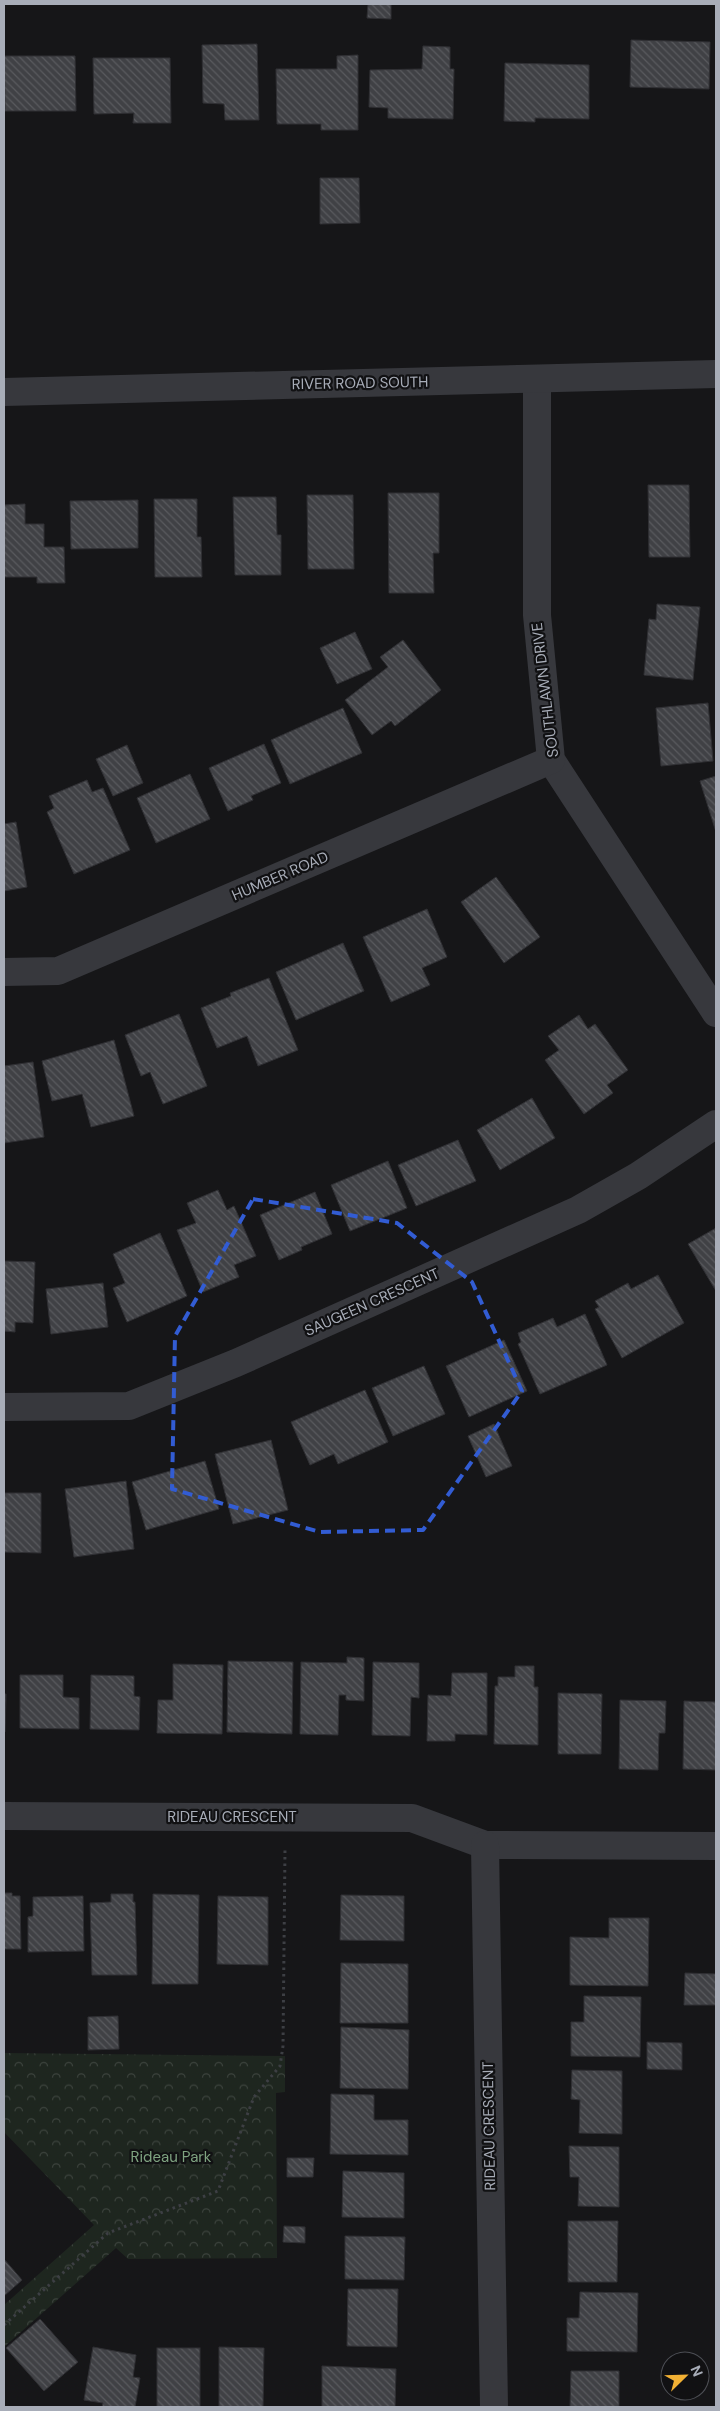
<svg xmlns="http://www.w3.org/2000/svg" width="720" height="2411" font-family="'DM Sans',sans-serif">
	<defs>
		<pattern id="park-crowns" width="20" height="18" patternUnits="userSpaceOnUse" patternTransform="scale(1.25)"><rect width="20" height="18" fill="#1e261f"/><path d="M2 6a3 3 0 1 1 6 0M12 15a3 3 0 1 1 6 0" fill="none" stroke="#3c433d"/></pattern>
		<pattern id="building-back-hatch" width="6" height="6" patternUnits="userSpaceOnUse" patternTransform="scale(1.25)"><rect width="6" height="6" fill="#404145"/><path d="M-1 5l2 2M0 0l6 6M5-1l2 2" fill="none" stroke="#595a5e"/></pattern>
	</defs>
	<rect width="100%" height="100%" fill="#161618"/>
	<polygon fill="url(#park-crowns)" points="4,2053 285,2056 285,2092 276,2093 277,2258 128,2259 116,2248 4,2347 4,2305 94,2225 4,2132"/>
	<g fill="url(#building-back-hatch)" stroke="#303034">
		<polygon points="368,4 391,4 391,19 367,18"/>
		<polygon points="631,40 710,42 709,89 630,87"/>
		<polygon points="257,44 259,120 225,120 224,104 203,103 202,45"/>
		<polygon points="423,46 450,47 450,69 454,69 453,119 388,118 388,108 369,107 370,70 422,69"/>
		<polygon points="358,55 358,130 321,130 321,124 277,124 276,69 337,69 337,56"/>
		<polygon points="4,56 75,56 76,111 5,111"/>
		<polygon points="93,58 170,58 171,123 133,123 134,113 94,114"/>
		<polygon points="505,63 589,65 589,119 535,118 535,122 504,121"/>
		<polygon points="320,178 359,178 360,223 320,224"/>
		<polygon points="648,485 689,485 690,557 649,557"/>
		<polygon points="388,493 439,493 439,553 433,553 434,593 389,593"/>
		<polygon points="307,495 353,495 354,569 308,569"/>
		<polygon points="233,497 276,497 277,535 281,535 281,575 235,575"/>
		<polygon points="154,499 197,499 197,537 201,537 202,577 155,577"/>
		<polygon points="138,500 138,548 71,549 70,501"/>
		<polygon points="25,504 25,524 44,524 44,547 64,547 65,583 37,583 37,577 4,577 4,505"/>
		<polygon points="657,604 700,607 693,680 644,675 649,619 656,620"/>
		<polygon points="355,632 372,669 337,684 320,648"/>
		<polygon points="403,640 441,690 395,726 391,721 372,735 345,700 388,667 380,657"/>
		<polygon points="708,703 713,761 661,766 656,708"/>
		<polygon points="343,708 362,753 290,784 271,740"/>
		<polygon points="264,744 281,783 251,796 253,800 228,811 209,768"/>
		<polygon points="127,745 143,783 113,796 96,759"/>
		<polygon points="190,774 210,819 156,843 137,798"/>
		<polygon points="716,776 716,832 700,781"/>
		<polygon points="87,780 92,792 103,788 130,850 74,874 47,812 54,808 49,796"/>
		<polygon points="16,822 27,887 4,891 4,824"/>
		<polygon points="496,877 540,937 504,963 461,902"/>
		<polygon points="427,909 447,957 422,968 430,985 391,1002 363,937"/>
		<polygon points="343,943 364,991 296,1020 276,972"/>
		<polygon points="269,978 298,1050 258,1066 247,1036 217,1048 201,1008 231,996 230,993"/>
		<polygon points="179,1014 207,1086 163,1104 150,1072 141,1076 125,1035"/>
		<polygon points="579,1015 588,1029 595,1024 628,1070 607,1085 613,1093 584,1114 545,1060 559,1050 548,1036"/>
		<polygon points="114,1040 134,1116 91,1127 82,1094 52,1101 42,1061"/>
		<polygon points="33,1062 44,1137 4,1143 4,1066"/>
		<polygon points="532,1098 555,1138 500,1170 477,1130"/>
		<polygon points="458,1140 476,1181 416,1206 398,1165"/>
		<polygon points="388,1161 407,1208 350,1231 331,1185"/>
		<polygon points="218,1190 227,1210 234,1206 256,1256 234,1265 239,1277 203,1292 177,1230 196,1223 187,1203"/>
		<polygon points="315,1192 332,1234 301,1247 302,1250 279,1260 260,1215"/>
		<polygon points="716,1228 716,1291 688,1244"/>
		<polygon points="160,1233 187,1296 127,1322 113,1288 125,1283 113,1254"/>
		<polygon points="4,1261 35,1262 33,1323 15,1322 15,1332 4,1331"/>
		<polygon points="658,1275 684,1323 622,1358 595,1309 599,1307 595,1301 628,1283 631,1289"/>
		<polygon points="103,1283 108,1327 51,1334 46,1289"/>
		<polygon points="585,1314 607,1365 540,1394 518,1344 521,1342 518,1333 553,1318 557,1327"/>
		<polygon points="504,1340 527,1391 469,1417 446,1366"/>
		<polygon points="424,1366 445,1414 393,1436 372,1388"/>
		<polygon points="365,1390 388,1442 338,1464 334,1454 310,1465 291,1422"/>
		<polygon points="494,1424 512,1466 486,1477 468,1436"/>
		<polygon points="271,1440 288,1510 233,1524 215,1454"/>
		<polygon points="205,1461 219,1509 146,1530 132,1482"/>
		<polygon points="126,1481 134,1549 74,1557 65,1489"/>
		<polygon points="4,1493 41,1493 41,1553 4,1552"/>
		<polygon points="347,1657 364,1658 364,1701 346,1700 346,1695 339,1695 338,1735 300,1734 301,1662 347,1663"/>
		<polygon points="228,1661 293,1662 292,1734 227,1732"/>
		<polygon points="373,1662 419,1663 419,1698 411,1697 410,1736 372,1735"/>
		<polygon points="173,1664 223,1665 222,1734 157,1733 158,1700 173,1700"/>
		<polygon points="515,1666 534,1666 534,1687 538,1687 538,1745 494,1744 495,1686 498,1686 498,1677 515,1677"/>
		<polygon points="452,1673 487,1673 487,1735 455,1734 455,1741 427,1741 428,1695 451,1696"/>
		<polygon points="20,1675 63,1675 63,1697 79,1698 79,1729 20,1728"/>
		<polygon points="91,1675 134,1676 134,1696 140,1697 139,1730 90,1729"/>
		<polygon points="558,1693 602,1694 601,1754 558,1754"/>
		<polygon points="4,1694 6,1694 5,1732 4,1732"/>
		<polygon points="620,1700 666,1701 665,1733 659,1733 658,1770 619,1769"/>
		<polygon points="684,1701 716,1702 716,1770 683,1769"/>
		<polygon points="4,1893 12,1893 12,1896 20,1896 21,1949 4,1949"/>
		<polygon points="111,1894 133,1894 133,1902 135,1902 137,1975 92,1975 90,1903 111,1902"/>
		<polygon points="153,1894 199,1895 198,1984 152,1984"/>
		<polygon points="341,1895 404,1896 404,1941 340,1940"/>
		<polygon points="83,1896 84,1951 28,1952 28,1917 33,1916 33,1897"/>
		<polygon points="218,1896 268,1897 268,1965 217,1964"/>
		<polygon points="609,1918 649,1918 648,1986 570,1985 570,1937 609,1938"/>
		<polygon points="341,1963 408,1964 408,2023 340,2023"/>
		<polygon points="685,1973 716,1974 716,2005 684,2005"/>
		<polygon points="584,1996 641,1997 640,2057 571,2056 571,2022 584,2022"/>
		<polygon points="118,2016 119,2049 88,2050 88,2017"/>
		<polygon points="341,2027 409,2030 408,2089 340,2088"/>
		<polygon points="647,2042 682,2043 682,2070 647,2069"/>
		<polygon points="572,2070 622,2071 622,2134 579,2133 580,2100 571,2099"/>
		<polygon points="331,2094 374,2095 374,2120 408,2120 408,2155 330,2154"/>
		<polygon points="569,2146 619,2147 619,2207 578,2206 579,2177 570,2177"/>
		<polygon points="287,2158 314,2158 313,2177 287,2177"/>
		<polygon points="343,2171 404,2173 404,2218 342,2217"/>
		<polygon points="568,2221 618,2221 617,2282 568,2282"/>
		<polygon points="284,2226 305,2227 305,2243 283,2242"/>
		<polygon points="345,2236 405,2237 404,2280 345,2279"/>
		<polygon points="4,2259 22,2280 4,2296"/>
		<polygon points="348,2289 398,2289 397,2347 347,2346"/>
		<polygon points="580,2292 638,2293 637,2352 567,2351 567,2318 579,2318"/>
		<polygon points="40,2319 78,2362 44,2391 6,2348"/>
		<polygon points="93,2347 136,2355 133,2377 140,2378 135,2407 102,2407 103,2403 84,2400"/>
		<polygon points="219,2347 264,2348 263,2407 219,2407"/>
		<rect x="157" y="2348" width="43" height="59"/>
		<polygon points="322,2366 396,2369 395,2407 322,2407"/>
		<polygon points="571,2371 619,2371 619,2407 570,2407"/>
	</g>
	<g fill="none" stroke-linecap="round" stroke-linejoin="round">
		<polyline stroke="#3d3f44" stroke-width="3" stroke-dasharray="2.5 4" stroke-linecap="butt" points="4,2325 108,2233 218,2191 254,2097 280,2066 283,2046 285,1849"/>
		<g stroke="#37383d" stroke-width="28">
			<polyline points="537,379 537,615 551,760 716,1013"/>
			<polyline points="4,972 58,971 551,760"/>
			<polyline points="4,1407 129,1406 236,1363 578,1210 638,1176 716,1124"/>
			<polyline points="4,1816 412,1818 485,1845 716,1846"/>
			<polyline points="485,1845 494,2407"/>
		</g>
		<polyline stroke="#37383d" stroke-width="28" points="4,392 716,374"/>
	</g>
	<path fill="none" stroke="#325cd3" stroke-width="4" stroke-dasharray="10 6" stroke-linejoin="round" d="M253,1199L397,1223L472,1282L522,1391L423,1530L320,1532L172,1489L175,1336Z"/>
	<g text-anchor="middle" stroke-width="4.5" stroke-linejoin="round" paint-order="stroke">
		<g font-size="15" fill="#a8adb8" stroke="#111113">
			<text transform="translate(360 383) rotate(-1)" y="5">RIVER ROAD SOUTH</text>
			<text transform="translate(545 690) rotate(-97)" y="5">SOUTHLAWN DRIVE</text>
			<text transform="translate(280 876) rotate(-23)" y="5">HUMBER ROAD</text>
			<text transform="translate(372 1302) rotate(-24)" y="5">SAUGEEN CRESCENT</text>
			<text x="232" y="1822">RIDEAU CRESCENT</text>
			<text transform="translate(489 2126) rotate(-91)" y="5">RIDEAU CRESCENT</text>
		</g>
		<g font-size="15" fill="#7fa381" stroke="#111113">
			<text x="171" y="2162">Rideau Park</text>
		</g>
	</g>
	<rect width="720" height="2411" fill="none" stroke="#a8adb8" stroke-width="10"/>
	<g transform="translate(685 2376) rotate(67)"><circle r="24" fill="#111113" stroke="#4d4f55"/>
	<path d="M0-4L9 19L0 12L-9 19Z" fill="#f2b134"/>
	<text y="-8" font-size="14" font-weight="bold" text-anchor="middle" fill="#a8adb8">N</text>
	</g>
</svg>
